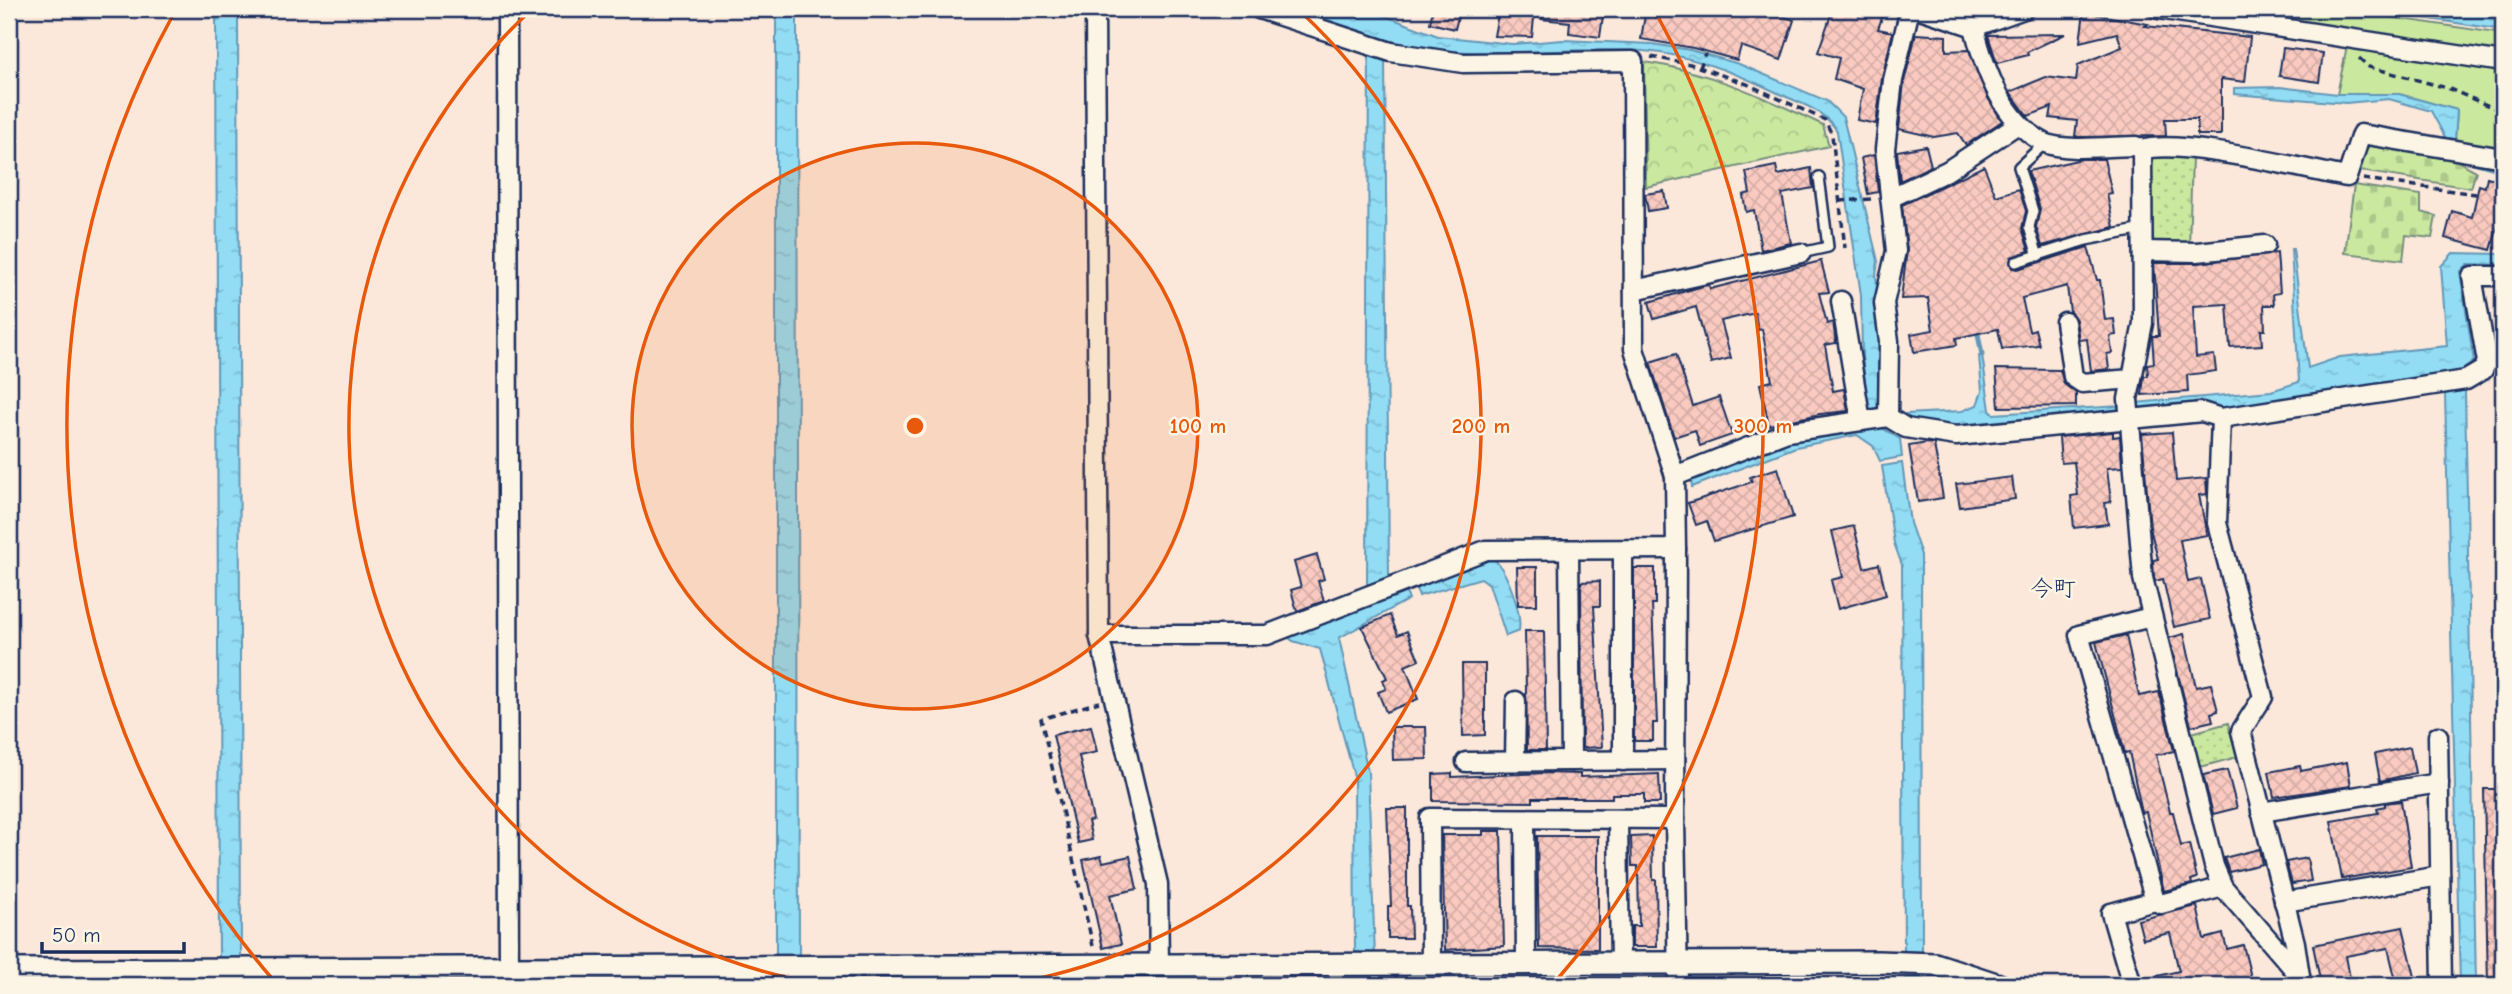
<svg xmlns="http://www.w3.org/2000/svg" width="2512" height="994" font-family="'Comic Neue','Klee One',sans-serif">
	<defs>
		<pattern id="forest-crowns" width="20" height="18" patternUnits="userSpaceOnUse" patternTransform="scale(1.75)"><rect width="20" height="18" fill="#cbe89f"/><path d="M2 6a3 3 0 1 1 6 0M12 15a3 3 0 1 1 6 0" fill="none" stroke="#aec78b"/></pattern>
		<pattern id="cemetery-stones" width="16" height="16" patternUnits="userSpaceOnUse" patternTransform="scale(1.75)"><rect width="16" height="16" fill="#cbe89f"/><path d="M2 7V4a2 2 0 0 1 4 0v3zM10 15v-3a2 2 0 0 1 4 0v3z" fill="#aec78b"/></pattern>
		<pattern id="garden-dots" width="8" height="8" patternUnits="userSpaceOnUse" patternTransform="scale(1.75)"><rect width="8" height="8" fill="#cbe89f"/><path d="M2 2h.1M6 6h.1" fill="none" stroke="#aec78b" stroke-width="1.8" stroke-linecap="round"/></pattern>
		<pattern id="water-ripples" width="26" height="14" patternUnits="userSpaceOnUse" patternTransform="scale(1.75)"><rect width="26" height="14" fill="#92ddf4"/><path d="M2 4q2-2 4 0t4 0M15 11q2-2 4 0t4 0" fill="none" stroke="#7dbed4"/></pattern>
		<pattern id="building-cross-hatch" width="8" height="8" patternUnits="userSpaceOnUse" patternTransform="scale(1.75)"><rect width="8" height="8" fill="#facac0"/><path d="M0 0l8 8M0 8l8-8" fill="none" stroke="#d6aea7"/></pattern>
	</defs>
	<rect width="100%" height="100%" fill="#fbe8da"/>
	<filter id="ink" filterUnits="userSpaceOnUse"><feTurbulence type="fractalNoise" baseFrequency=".0143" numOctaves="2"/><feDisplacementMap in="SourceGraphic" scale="14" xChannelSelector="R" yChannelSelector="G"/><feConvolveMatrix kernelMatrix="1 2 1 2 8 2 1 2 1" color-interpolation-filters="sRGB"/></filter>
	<g filter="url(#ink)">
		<g fill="#cbe89f" stroke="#738c7e" stroke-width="2">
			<polygon points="2225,9 2336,9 2503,34 2503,53"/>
			<polygon points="2348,42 2503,67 2503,151 2455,140 2457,110 2399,94 2337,94"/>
		</g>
		<path fill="url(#forest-crowns)" stroke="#738c7e" stroke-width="2" d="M1644,62C1709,71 1764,97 1823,125L1829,146L1646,187Z"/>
		<g fill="url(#cemetery-stones)" stroke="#738c7e" stroke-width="2">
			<polygon points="2364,142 2445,154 2476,171 2471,188 2360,171"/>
			<polygon points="2354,185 2421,195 2421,212 2436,216 2432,238 2406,235 2403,260 2345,253"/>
		</g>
		<g fill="url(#garden-dots)" stroke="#738c7e" stroke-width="2">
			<polygon points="2150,157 2192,158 2189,247 2147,246"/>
			<polygon points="2228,723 2237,757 2197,768 2188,734"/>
		</g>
		<g fill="url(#water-ripples)" stroke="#6297b8" stroke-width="2">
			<polygon points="216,9 238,9 241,958 219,958"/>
			<polygon points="776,9 797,9 799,956 776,957"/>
			<path d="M1283,9H1367L1438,36L1512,44L1563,40L1652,44L1690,50L1739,64L1827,101L1843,117L1878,261L1876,275L1882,344L1881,408L1868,410L1862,356L1861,295L1837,131C1824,110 1802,104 1780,94C1739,74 1689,54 1643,51C1557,45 1472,64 1387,40L1385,55L1389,582L1404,589L1409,599L1339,638L1368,772L1375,956H1355L1354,776L1320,649L1293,641L1285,635L1367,591L1369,34Z"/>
			<polygon points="2364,9 2503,9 2503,30"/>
			<polygon points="2280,87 2337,94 2399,94 2457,110 2455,140 2457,152 2503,166 2503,172 2457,159 2431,111 2389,99 2346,103 2234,94 2234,88"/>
			<polygon points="2291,249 2293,249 2308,368 2340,357 2447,346 2441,266 2453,253 2503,254 2503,265 2468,264 2460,272 2474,361 2462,371 2264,405 2141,412 2134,403 2271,391 2299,382"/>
			<polygon points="1982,355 1990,410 1993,414 2120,406 2120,414 1966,426 1908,422 1906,414 1962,411 1977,405 1982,391 1979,356"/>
			<polygon points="2465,390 2476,985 2460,985 2445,394"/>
			<path d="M1882,428L1900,439L1902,457L1880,461L1873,446L1857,435L1796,447L1692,487L1691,478C1750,456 1817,423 1882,428Z"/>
			<polygon points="1902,463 1910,523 1921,555 1922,952 1904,952 1902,565 1894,543 1882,466"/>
			<path d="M1491,557C1507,568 1522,612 1519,631L1506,636L1489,584L1481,578L1419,596L1414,585Z"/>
			<polygon points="1907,978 1920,978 1937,985 1263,985 1904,981"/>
		</g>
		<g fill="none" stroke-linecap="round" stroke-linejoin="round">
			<polyline stroke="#6297b8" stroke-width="5" points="1977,329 1982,355"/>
		</g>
		<g fill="url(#building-cross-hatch)" stroke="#1b2f5e" stroke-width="2">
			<polygon points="1433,9 1460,9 1455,29 1430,23"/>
			<polygon points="1499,9 1535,9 1532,37 1494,36"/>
			<polygon points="1543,9 1604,9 1600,37 1569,33 1570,22 1542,19"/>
			<polygon points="1646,9 1772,9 1771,12 1794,20 1781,60 1741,46 1737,60 1693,48 1641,39"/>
			<polygon points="1833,9 1885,9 1878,29 1893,32 1882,78 1876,124 1857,120 1863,89 1834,79 1839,58 1818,52"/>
			<polygon points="2084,12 2148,24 2145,26 2250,37 2245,82 2221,79 2221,135 2197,135 2197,119 2165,119 2166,136 2079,137 2075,136 2077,121 2050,118 2052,107 2028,116 2010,92 2046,77 2076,81 2078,65 2122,47 2117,33 2080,42"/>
			<polygon points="1916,34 1946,36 1946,51 1969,50 1988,98 2002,121 1966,145 1958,133 1934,137 1899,129 1904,82"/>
			<polygon points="2065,34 2027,52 2028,55 1997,63 1988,35"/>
			<polygon points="2283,48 2323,53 2319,82 2279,76"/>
			<polygon points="1926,146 1931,166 1900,181 1897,151"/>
			<polygon points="1874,155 1878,192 1868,194 1861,158"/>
			<polygon points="2082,159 2104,159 2112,193 2107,194 2114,227 2042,246 2036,227 2040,209 2028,171"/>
			<polygon points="1776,166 1778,175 1811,168 1813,188 1782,194 1791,243 1761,250 1754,210 1746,212 1743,195 1750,193 1746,172"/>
			<polygon points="1984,166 1996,196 2019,189 2026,211 2022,228 2029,251 2011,257 2012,268 2018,269 2088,247 2097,280 2100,280 2105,320 2114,319 2116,335 2110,336 2112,353 2107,354 2109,369 2091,371 2087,339 2079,340 2076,320 2070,312 2067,286 2022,298 2029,331 2035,329 2039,345 2002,349 1998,329 1956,338 1957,345 1914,352 1911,334 1933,330 1928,298 1901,299 1907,250 1902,205"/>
			<polygon points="2487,177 2503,181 2503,224 2499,223 2491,250 2445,238 2452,211 2472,217 2479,185 2485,187"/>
			<polygon points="1664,191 1667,208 1648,211 1645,194"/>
			<polygon points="2277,253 2280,293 2273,294 2274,305 2264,305 2265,330 2261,330 2262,345 2230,347 2227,304 2193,306 2196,357 2214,355 2216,371 2187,375 2188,392 2142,395 2144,376 2148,376 2147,364 2154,363 2152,336 2159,336 2154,263 2198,263"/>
			<polygon points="1821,261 1829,292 1819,293 1827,324 1833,322 1836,343 1825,345 1833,391 1844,389 1848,411 1820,414 1769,425 1760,384 1772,381 1762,329 1758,330 1755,313 1721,321 1731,358 1711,363 1696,307 1654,319 1649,302 1703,286 1709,285 1710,289"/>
			<polygon points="1676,354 1693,406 1719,397 1732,435 1700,446 1695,430 1674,437 1650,362"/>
			<polygon points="1996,369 2060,370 2064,384 2076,393 2076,406 1999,407"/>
			<polygon points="2113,432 2113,437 2120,436 2122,467 2107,468 2111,502 2105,503 2108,524 2074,528 2071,496 2078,495 2074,462 2061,463 2059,437"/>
			<polygon points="2172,432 2176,481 2206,478 2207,494 2199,495 2207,535 2180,540 2188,582 2201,579 2210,619 2174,627 2163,579 2155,581 2154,576 2153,560 2158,559 2150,528 2142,434"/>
			<polygon points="1927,443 1934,444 1943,498 1918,502 1909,446"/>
			<polygon points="1778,468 1793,517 1714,541 1707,521 1696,525 1688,503 1752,482 1750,477"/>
			<polygon points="2012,477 2015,499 1960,507 1956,484"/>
			<polygon points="1854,526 1864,568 1879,564 1886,595 1838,609 1831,580 1843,577 1832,531"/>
			<polygon points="1317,555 1324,579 1318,581 1324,601 1297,611 1291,590 1301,587 1294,562"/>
			<polygon points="1517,567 1537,567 1537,605 1518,605"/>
			<polygon points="1634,568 1655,568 1655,604 1652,604 1657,723 1653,723 1653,741 1634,741"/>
			<polygon points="1600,581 1600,606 1594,606 1602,747 1582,748 1581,582"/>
			<polygon points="1390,615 1398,635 1407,631 1419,660 1405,666 1418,699 1386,712 1378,692 1386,689 1383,680 1387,678 1362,627"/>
			<polygon points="1525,631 1544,631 1546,750 1527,750"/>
			<polygon points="2184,634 2196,687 2211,684 2218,711 2211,713 2213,721 2191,726 2169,638"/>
			<polygon points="2126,635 2139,696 2159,692 2174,751 2156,755 2170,812 2173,812 2181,846 2189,844 2197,878 2191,880 2192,884 2164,891 2146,812 2142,813 2129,752 2125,753 2096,642"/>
			<polygon points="1462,664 1485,664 1485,735 1463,736"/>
			<polygon points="1091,726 1097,752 1079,756 1093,820 1088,821 1092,840 1078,843 1053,735"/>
			<polygon points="1392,727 1426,727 1427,759 1393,760"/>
			<polygon points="2410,747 2415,773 2380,781 2375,754"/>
			<polygon points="2347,762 2351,786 2274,797 2269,772 2300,766 2301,771"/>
			<polygon points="2227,770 2237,808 2213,814 2203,775"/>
			<polygon points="1452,773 1452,777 1547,773 1580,774 1580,777 1659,774 1660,803 1644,803 1644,794 1612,794 1612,798 1533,798 1533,802 1433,801 1433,774"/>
			<polygon points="2484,789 2503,789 2503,985 2488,985"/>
			<polygon points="2401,801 2411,867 2342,879 2331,821 2378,813 2377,808 2385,806 2385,803"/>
			<polygon points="1387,808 1407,808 1407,906 1410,906 1411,938 1388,938 1388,906 1391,906"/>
			<polygon points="1483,831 1501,831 1504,946 1445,950 1442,835 1483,835"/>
			<polygon points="1537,836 1598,836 1598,949 1539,948"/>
			<polygon points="1652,836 1653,880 1656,880 1657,947 1632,947 1632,926 1639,926 1638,866 1632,866 1631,837"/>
			<polygon points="2259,849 2262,864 2229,872 2224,858"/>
			<polygon points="1101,856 1103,862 1130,856 1137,889 1110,895 1121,944 1103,948 1083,860"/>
			<polygon points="2307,858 2311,881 2292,884 2286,862"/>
			<polygon points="2197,906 2204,939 2223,934 2227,949 2243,945 2253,985 2222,985 2221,982 2207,985 2146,985 2145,979 2179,971 2170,933 2143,939 2138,920"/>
			<polygon points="2403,927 2417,985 2397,985 2388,948 2346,956 2351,984 2321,985 2313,945"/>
		</g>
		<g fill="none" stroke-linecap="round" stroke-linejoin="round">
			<defs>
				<g id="service">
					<polyline points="1801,253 1828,247 1819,177"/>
					<polyline points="2038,256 2029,227 2033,211 2019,167 2045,143"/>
					<polyline points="2016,262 2086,240 2143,229"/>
				</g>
				<g id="minor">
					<polyline points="507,9 509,985"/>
					<polyline points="1095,9 1099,635 1158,884 1159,966"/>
					<path d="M1920,9L1974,27C1984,68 2004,123 2045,143C2064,152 2114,146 2136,146L2142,150C2179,138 2303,169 2347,177L2361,134L2503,158"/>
					<polyline points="2158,9 2503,62"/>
					<polyline points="1974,27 2024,9"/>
					<polyline points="2142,150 2143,323 2128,399 2143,578 2214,866 2223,887 2300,976"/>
					<polyline points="1890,198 1947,171 2018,124"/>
					<polyline points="2143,251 2197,252 2265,245"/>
					<polyline points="1634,290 1801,253"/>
					<polyline points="1841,301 1861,421"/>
					<polyline points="2065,322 2073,377 2082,383 2132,379"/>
					<polyline points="1888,417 1889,341 1884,303 1896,251 1885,149 1893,80 1910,9"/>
					<polyline points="2221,418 2217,523 2263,697 2241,731 2295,943 2300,976"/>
					<polyline points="1675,476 1787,432 1888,417 1906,428 1956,436 2202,412 2221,418 2466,380 2483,370 2487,362 2472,276 2503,276"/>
					<polyline points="1676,549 1675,819 1678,985"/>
					<polyline points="1569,550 1571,761"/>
					<polyline points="1623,550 1623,761"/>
					<polyline points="1099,635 1267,635 1486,550 1676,549 1675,476 1634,349 1633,61 1463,63 1391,52 1259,9"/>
					<polyline points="2438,736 2442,985"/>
					<polyline points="1515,761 1516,701"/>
					<polyline points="1466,762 1675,760"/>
					<polyline points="2261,812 2439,783"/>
					<polyline points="1525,819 1526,964"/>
					<polyline points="1618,819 1620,964"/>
					<polyline points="2155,901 2161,904 2223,887"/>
					<polyline points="2284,902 2440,876"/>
					<polyline points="1431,965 1430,818 1675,819"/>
					<polyline points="2132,985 2111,913 2155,901 2079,635 2151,617"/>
				</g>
				<polyline id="tertiary" points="9,970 1878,962 1935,964 1999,985"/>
			</defs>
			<use href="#service" stroke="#1b2f5e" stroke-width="14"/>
			<use href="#minor" stroke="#1b2f5e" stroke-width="23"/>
			<use href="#tertiary" stroke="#1b2f5e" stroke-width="26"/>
			<g stroke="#1b2f5e" stroke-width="3.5" stroke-dasharray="7 5" stroke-linecap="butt">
				<polyline points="1651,57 1690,64 1747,84 1825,120 1832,135 1845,248"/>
				<polyline points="2359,58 2369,67 2447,88 2503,112"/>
				<polyline points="1700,68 1705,53"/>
				<polyline points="2363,179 2476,194"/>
				<polyline points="1840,201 1872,199"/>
				<polyline points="1093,946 1041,719 1099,702"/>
			</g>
			<use href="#service" stroke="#fcf5e5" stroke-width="9"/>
			<use href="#minor" stroke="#fcf5e5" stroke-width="18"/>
			<use href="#tertiary" stroke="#fcf5e5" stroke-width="21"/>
		</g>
	</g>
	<circle cx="915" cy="426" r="283" fill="#e8590c" fill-opacity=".12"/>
	<g fill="none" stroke="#e8590c" stroke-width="3.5">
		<circle cx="915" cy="426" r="283"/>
		<path d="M826 985A566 566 0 0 1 529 12M1301 12A566 566 0 0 1 1004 985"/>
		<path d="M275 982A848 848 0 0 1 173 15M1657 15A848 848 0 0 1 1555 982"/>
	</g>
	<g text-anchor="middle" stroke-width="5" stroke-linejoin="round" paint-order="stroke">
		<g font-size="23" fill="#1b2f5e" stroke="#fcf5e5">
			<text x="2053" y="596">今町</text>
		</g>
	</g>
	<circle cx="915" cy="426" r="10" fill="#e8590c" stroke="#fcf5e5" stroke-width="3.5"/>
	<g font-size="21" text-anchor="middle" font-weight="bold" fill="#e8590c" stroke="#fcf5e5" stroke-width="5" stroke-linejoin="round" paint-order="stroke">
		<text x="1198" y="433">100 m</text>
		<text x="1481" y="433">200 m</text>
		<text x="1763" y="433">300 m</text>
	</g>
	<rect width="2512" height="994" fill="none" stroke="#fcf5e5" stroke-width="35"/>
	<rect x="18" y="18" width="2477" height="959" fill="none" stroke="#1b2f5e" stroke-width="2.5" filter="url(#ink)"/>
	<path d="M42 942v10h142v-10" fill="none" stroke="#1b2f5e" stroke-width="3.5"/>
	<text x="52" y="942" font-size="21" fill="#1b2f5e" stroke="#fcf5e5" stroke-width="5" paint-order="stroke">50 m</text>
</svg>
